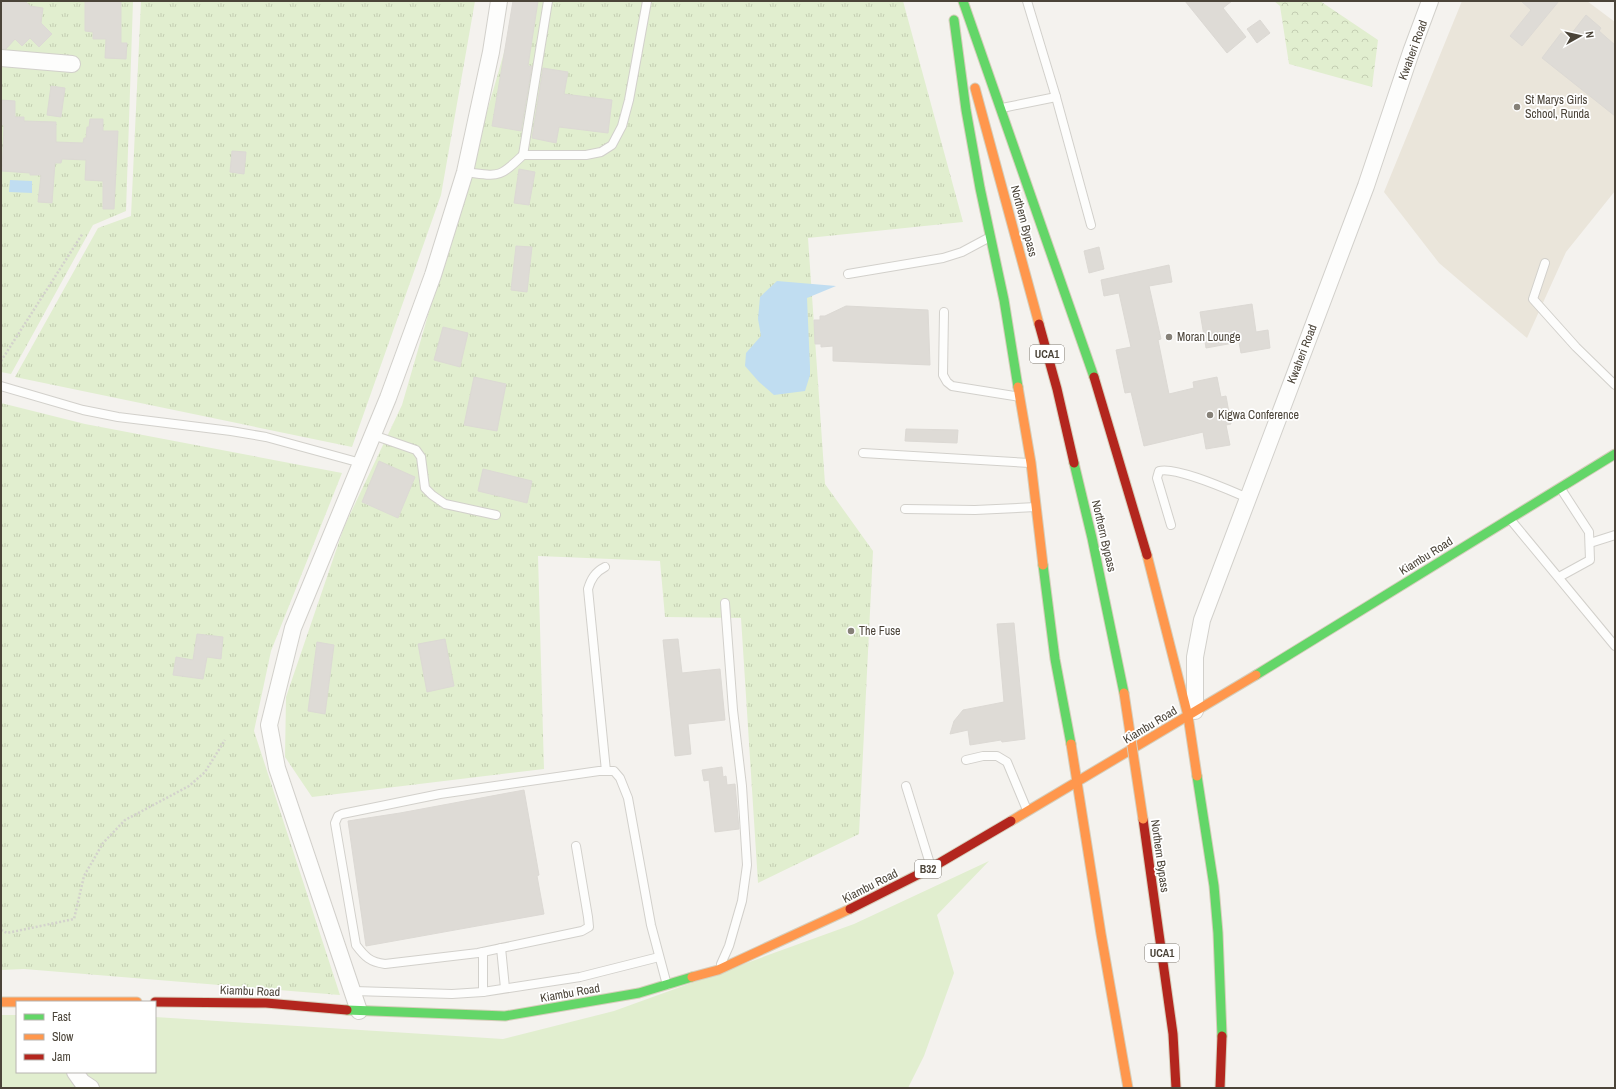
<svg xmlns="http://www.w3.org/2000/svg" width="1616" height="1089" font-family="'Archivo Narrow',sans-serif">
	<defs>
		<pattern id="grass-tufts" width="24" height="20" patternUnits="userSpaceOnUse"><rect width="24" height="20" fill="#e1eecf"/><path d="M3 7l-1-3M5 7V3M7 7l1-3M15 17l-1-3M17 17v-4M19 17l1-3" fill="none" stroke="#c3cdb2"/></pattern>
		<pattern id="forest-crowns" width="20" height="18" patternUnits="userSpaceOnUse"><rect width="20" height="18" fill="#e1eecf"/><path d="M2 6a3 3 0 1 1 6 0M12 15a3 3 0 1 1 6 0" fill="none" stroke="#c3cdb2"/></pattern>
	</defs>
	<rect width="100%" height="100%" fill="#f4f2ee"/>
	<polygon fill="#eae5da" points="1462,1 1587,1 1615,22 1615,191 1566,252 1527,338 1439,263 1384,192"/>
	<g fill="url(#grass-tufts)">
		<polygon points="1,1 133,1 126,211 93,225 11,374 1,372"/>
		<polygon points="141,1 475,1 441,195 352,447 15,377 98,228 131,216"/>
		<polygon points="519,1 903,1 963,222 808,238 825,484 873,551 859,834 758,883 741,618 665,617 660,561 538,556 544,769 312,797 285,757 286,697 344,527 402,405"/>
		<polygon points="1,403 85,424 342,473 271,651 254,731 340,995 24,969 1,970"/>
	</g>
	<polygon fill="url(#forest-crowns)" points="1274,1 1320,1 1378,40 1372,87 1289,64 1280,6"/>
	<polygon fill="#e1eecf" points="989,861 937,915 954,973 924,1056 908,1088 1,1088 1,1015 17,1015 17,1072 155,1072 155,1017 503,1039 614,1011 854,924"/>
	<g fill="#c0ddf1">
		<polygon points="10,180 32,181 32,193 9,192"/>
		<polygon points="777,281 836,286 807,298 810,367 810,375 805,391 774,395 759,382 745,366 746,353 761,336 758,319 760,297"/>
	</g>
	<g fill="#dedbd6" stroke="#dcd9d4">
		<polygon points="1,1 25,1 30,6 43,8 41,23 52,34 39,47 30,38 22,46 15,39 6,49 1,49"/>
		<polygon points="85,1 121,1 121,43 127,43 126,59 105,58 106,39 93,39 93,32 85,31"/>
		<polygon points="513,1 538,1 528,66 532,66 521,131 492,126"/>
		<polygon points="1185,1 1232,1 1223,8 1246,37 1227,53"/>
		<polygon points="1521,1 1559,1 1522,46 1510,36 1531,10"/>
		<polygon points="1586,15 1601,28 1599,31 1615,45 1615,116 1542,58 1561,33 1568,38"/>
		<polygon points="1260,20 1270,33 1257,43 1247,29"/>
		<polygon points="543,68 568,72 564,94 612,100 608,133 559,127 556,143 532,138"/>
		<polygon points="51,86 65,88 61,117 47,115"/>
		<polygon points="1,100 15,101 15,117 24,117 24,121 56,122 56,142 83,143 84,138 86,138 87,127 89,127 90,119 103,119 103,131 118,131 114,209 103,209 103,181 85,180 86,160 62,159 61,163 55,163 52,203 38,202 41,175 30,175 30,173 2,171 4,125 1,125"/>
		<polygon points="232,151 246,152 244,174 230,172"/>
		<polygon points="519,169 535,172 529,205 514,203"/>
		<polygon points="516,246 532,247 527,292 511,290"/>
		<polygon points="1099,247 1104,269 1089,273 1084,251"/>
		<polygon points="1169,265 1172,282 1149,286 1161,339 1158,340 1169,394 1194,388 1193,382 1217,377 1221,397 1226,396 1231,424 1226,425 1230,445 1206,449 1203,432 1144,446 1131,392 1125,393 1116,350 1131,347 1119,293 1104,296 1101,280"/>
		<polygon points="1252,304 1256,332 1268,330 1270,348 1241,353 1239,342 1206,348 1200,312"/>
		<polygon points="846,306 928,310 930,365 833,361 833,346 821,347 821,344 815,344 814,320 820,320 820,316 825,316"/>
		<polygon points="443,327 468,333 460,367 434,360"/>
		<polygon points="474,377 506,384 497,431 464,425"/>
		<polygon points="906,429 958,430 957,443 905,441"/>
		<polygon points="379,461 415,477 398,518 362,502"/>
		<polygon points="483,469 532,481 527,503 478,491"/>
		<polygon points="1014,623 1025,739 1002,742 1001,740 970,745 968,730 950,734 954,721 963,710 1004,702 997,624"/>
		<polygon points="197,634 223,637 221,659 207,657 203,679 173,675 176,657 193,660"/>
		<polygon points="445,639 454,686 427,692 418,644"/>
		<polygon points="678,639 682,673 720,669 725,720 688,724 691,754 675,756 663,640"/>
		<polygon points="317,642 334,645 325,714 308,711"/>
		<polygon points="722,767 723,777 726,776 727,785 735,784 739,829 715,832 709,780 704,781 702,770"/>
		<polygon points="524,790 539,875 537,876 544,914 366,946 348,821 400,813"/>
	</g>
	<g fill="none" stroke-linecap="round" stroke-linejoin="round">
		<defs>
			<g id="lane">
				<polyline points="1027,1 1056,97 1091,225"/>
				<polyline points="1002,108 1056,97"/>
				<polyline points="523,155 548,1"/>
				<path d="M465,172C499,176 498,179 523,155H586L601,152L612,145L622,126L629,100L647,1"/>
				<polyline points="1545,263 1533,299 1576,347 1615,385"/>
				<polyline points="848,274 943,258 962,252 990,237"/>
				<polyline points="944,312 943,375 947,382 952,386 1020,397"/>
				<polyline points="1,386 83,410 118,417 231,431 266,437 361,463"/>
				<polyline points="373,435 416,450 421,457 425,488 432,495 445,504 496,515"/>
				<polyline points="863,453 1030,463"/>
				<polyline points="905,509 975,510 1036,507"/>
				<polyline points="1510,519 1615,646"/>
				<path d="M1171,525L1157,478L1159,471C1176,466 1231,491 1248,498"/>
				<polyline points="1590,543 1615,535"/>
				<path d="M605,567C595,572 591,579 588,589L606,771"/>
				<polyline points="1559,577 1590,560 1589,532 1561,489"/>
				<polyline points="966,760 983,756 997,756 1007,762 1027,810"/>
				<polyline points="906,786 931,867"/>
				<path d="M576,846L588,917L589,927L582,931L478,953L385,964C370,962 365,957 356,945L335,823L338,816L342,814L440,794L599,771H614L620,778L628,798L651,925L667,985"/>
				<polyline points="501,948 505,988"/>
				<polyline points="721,964 729,946 742,901 747,865 742,786 733,710 725,603"/>
				<polyline points="354,991 452,994 483,992 580,977 659,957"/>
				<polyline points="483,992 483,952"/>
			</g>
			<g id="street">
				<polyline points="1,58 72,64"/>
				<polyline points="1195,711 1195,657 1202,620 1366,186 1411,52 1430,1"/>
				<polyline points="359,1011 277,768 269,725 293,628 388,398 433,275 465,172 491,52 499,1"/>
				<polyline points="75,1072 82,1082 91,1088"/>
			</g>
			<g id="fast">
				<polyline points="963,1 1094,377"/>
				<polyline points="954,20 966,110 980,188 1004,300 1018,387"/>
				<polyline points="1074,463 1092,538 1124,693"/>
				<polyline points="1043,565 1055,659 1071,744"/>
				<polyline points="1256,675 1615,454"/>
				<polyline points="1197,776 1214,886 1218,933 1222,1036"/>
				<polyline points="347,1010 505,1016 639,993 692,977"/>
			</g>
			<g id="slow">
				<polyline points="975,88 1039,324"/>
				<polyline points="1018,387 1031,463 1043,565"/>
				<polyline points="1147,555 1188,716 1197,776"/>
				<polyline points="1071,744 1101,934 1128,1088"/>
				<polyline points="1011,821 1256,675"/>
				<polyline points="692,977 718,970 850,909"/>
				<polyline points="1,1002 137,1002"/>
			</g>
			<g id="jam">
				<polyline points="1039,324 1057,389 1074,463"/>
				<polyline points="1094,377 1147,555"/>
				<polyline points="1143,819 1173,1034 1176,1088"/>
				<polyline points="850,909 931,868 1011,821"/>
				<polyline points="155,1002 266,1003 347,1010"/>
				<polyline points="1220,1088 1222,1036"/>
			</g>
		</defs>
		<use href="#lane" stroke="#d2d0cb" stroke-width="10"/>
		<use href="#street" stroke="#d2d0cb" stroke-width="18"/>
		<use href="#fast" stroke="#d6cebb" stroke-width="11"/>
		<use href="#slow" stroke="#d6cebb" stroke-width="11"/>
		<use href="#jam" stroke="#d6cebb" stroke-width="11"/>
		<g stroke="#d3d2cc" stroke-width="2.5" stroke-dasharray="2 2" stroke-linecap="butt">
			<polyline points="1,361 83,233"/>
			<polyline points="1,930 7,933 74,919 84,876 103,843 125,820 189,786 205,772 225,740"/>
		</g>
		<use href="#lane" stroke="#fdfdfc" stroke-width="8"/>
		<use href="#street" stroke="#fdfdfc" stroke-width="16"/>
		<use href="#fast" stroke="#63d668" stroke-width="9"/>
		<use href="#slow" stroke="#ff974d" stroke-width="9"/>
		<use href="#jam" stroke="#b3261e" stroke-width="9"/>
		<defs>
			<polyline id="slow-bridge" points="1124,693 1143,819"/>
		</defs>
		<use href="#slow-bridge" stroke="#d6cebb" stroke-width="11" stroke-linecap="butt"/>
		<use href="#slow-bridge" stroke="#ff974d" stroke-width="9"/>
	</g>
	<g fill="#868178" stroke="#fff" stroke-width="1.5">
		<circle cx="1517" cy="107" r="4"/>
		<circle cx="1169" cy="337" r="4"/>
		<circle cx="1210" cy="415" r="4"/>
		<circle cx="851" cy="631" r="4"/>
	</g>
	<g text-anchor="middle" stroke-width="3.5" stroke-linejoin="round" paint-order="stroke">
		<g fill="#fff" stroke="#817c74" stroke-width="1">
			<rect x="1030" y="345" width="34" height="18" rx="3"/>
			<rect x="915" y="860" width="26" height="18" rx="3"/>
			<rect x="1145" y="944" width="34" height="18" rx="3"/>
		</g>
		<g font-size="11" font-weight="bold" fill="#4b4439">
			<text x="1047" y="358">UCA1</text>
			<text x="928" y="873">B32</text>
			<text x="1162" y="957">UCA1</text>
		</g>
		<g font-size="12" fill="#4b4439" stroke="#fff">
			<text transform="translate(1413 50) rotate(-70)" y="4">Kwaheri Road</text>
			<text transform="translate(1024 221) rotate(75)" y="4">Northern Bypass</text>
			<text transform="translate(1302 354) rotate(-69)" y="4">Kwaheri Road</text>
			<text transform="translate(1104 536) rotate(77)" y="4">Northern Bypass</text>
			<text transform="translate(1426 556) rotate(-32)" y="4">Kiambu Road</text>
			<text transform="translate(1150 725) rotate(-31)" y="4">Kiambu Road</text>
			<text transform="translate(1160 856) rotate(82)" y="4">Northern Bypass</text>
			<text transform="translate(870 886) rotate(-27)" y="4">Kiambu Road</text>
			<text transform="translate(250 991) rotate(2)" y="4">Kiambu Road</text>
			<text transform="translate(570 993) rotate(-10)" y="4">Kiambu Road</text>
		</g>
		<g font-size="12" fill="#4b4439" stroke="#fff" text-anchor="start">
			<text x="1525" y="104">St Marys Girls<tspan x="1525" dy="14">School, Runda</tspan></text>
			<text x="1177" y="341">Moran Lounge</text>
			<text x="1218" y="419">Kigwa Conference</text>
			<text x="859" y="635">The Fuse</text>
		</g>
	</g>
	<rect width="1616" height="1089" fill="none" stroke="#4b4439" stroke-width="4"/>
	<rect x="16" y="1001" width="140" height="72" fill="#ffffff" stroke="#b7b4b0"/>
	<rect x="24" y="1014" width="20" height="6" fill="#63d668" stroke="#b7b4b0"/>
	<text x="52" y="1021" font-size="12" fill="#4b4439">Fast</text>
	<rect x="24" y="1034" width="20" height="6" fill="#ff974d" stroke="#b7b4b0"/>
	<text x="52" y="1041" font-size="12" fill="#4b4439">Slow</text>
	<rect x="24" y="1054" width="20" height="6" fill="#b3261e" stroke="#b7b4b0"/>
	<text x="52" y="1061" font-size="12" fill="#4b4439">Jam</text>
	<g transform="translate(1580 36) rotate(82)" stroke="#ffffff" stroke-width="3" paint-order="stroke">
	<path d="M0-3L7 15L0 10L-7 15Z" fill="#4b4439"/>
	<text y="-6" font-size="11" font-weight="bold" text-anchor="middle" fill="#4b4439">N</text>
	</g>
</svg>
